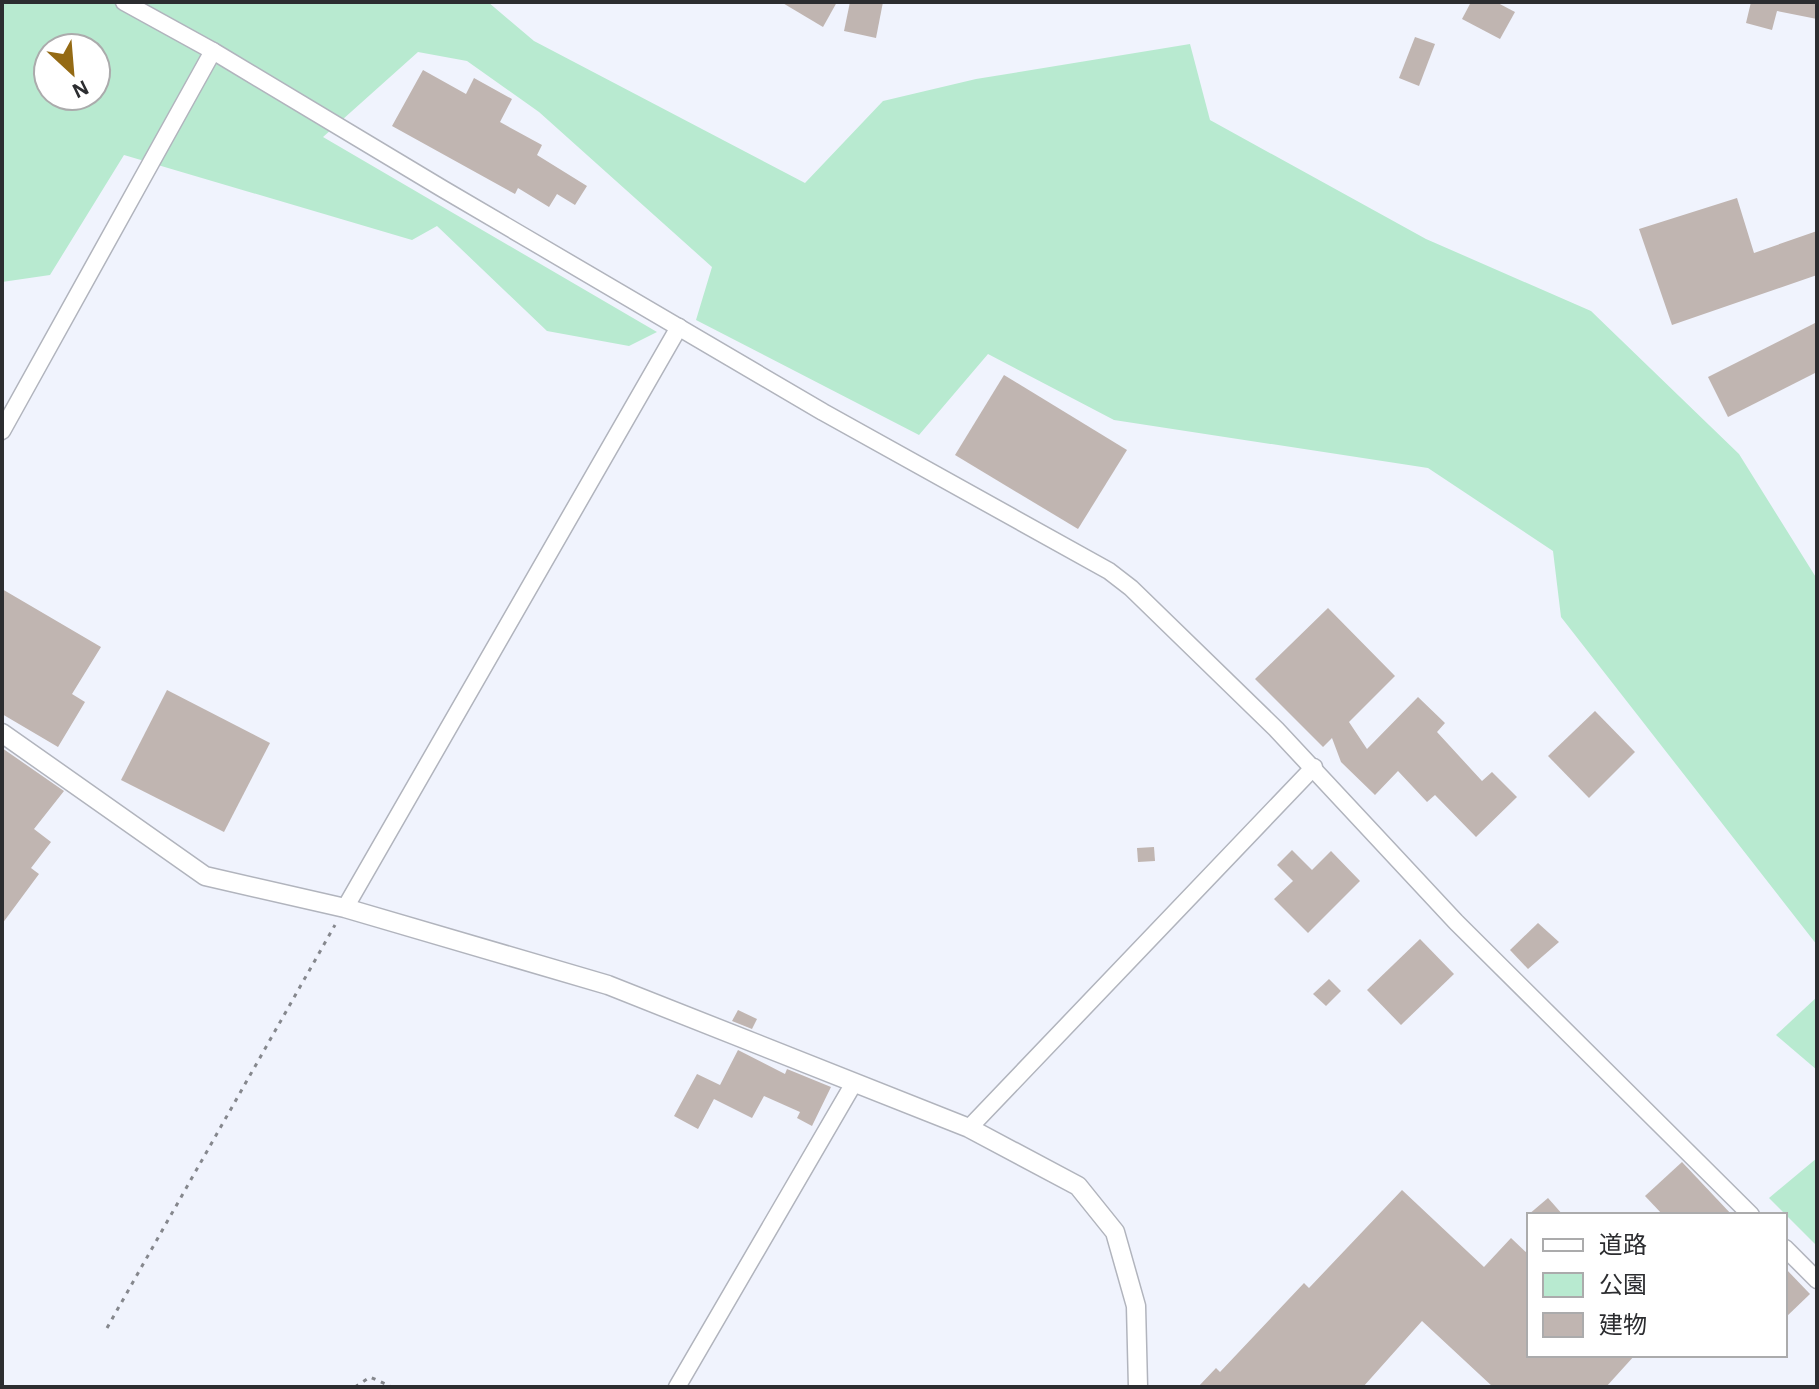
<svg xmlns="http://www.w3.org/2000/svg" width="1819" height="1389" font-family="'Alegreya Sans','Noto Sans JP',sans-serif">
	<rect width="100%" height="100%" fill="#f0f3fd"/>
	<g fill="#b8ead0" fill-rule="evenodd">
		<path d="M2,2H488L534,41L805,183L883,101L976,79L1190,44L1210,120L1426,239L1591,311L1739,454L1817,579V945L1561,617L1553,551L1428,468L1114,420L988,354L919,435L696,320L712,267L539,112L467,61L418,52L323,137L657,332L629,346L547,331L437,226L412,240L124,155L50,275L2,282ZM48,48H96V96H48Z"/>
		<polygon points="1817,997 1817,1070 1776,1035"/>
		<polygon points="1817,1158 1817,1246 1769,1198"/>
	</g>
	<g fill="#c0b5b1">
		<polygon points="781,2 837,2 823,27"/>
		<polygon points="850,2 883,2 876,38 844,31"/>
		<polygon points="1471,2 1496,2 1515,12 1500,39 1462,19"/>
		<polygon points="1751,2 1817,2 1817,19 1777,11 1772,30 1746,23"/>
		<polygon points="1415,37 1435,44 1419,86 1399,78"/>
		<polygon points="423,70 466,94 474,78 512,99 500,122 542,145 537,155 587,186 575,205 557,194 549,207 518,188 515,194 392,126"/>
		<polygon points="1737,198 1754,253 1817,231 1817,275 1672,325 1639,229"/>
		<polygon points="1817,322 1817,372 1728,417 1708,377"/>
		<polygon points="1004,375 1127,450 1078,529 955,455"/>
		<polygon points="2,589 101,647 72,694 85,702 58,747 2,714"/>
		<polygon points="1328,608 1395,676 1349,722 1367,749 1418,697 1445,723 1437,732 1482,781 1492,772 1517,797 1476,837 1435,795 1427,802 1398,771 1375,795 1341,762 1332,738 1323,747 1255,679"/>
		<polygon points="167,690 270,743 224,832 121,780"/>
		<polygon points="1595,711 1635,752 1589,798 1548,756"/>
		<polygon points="2,748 64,791 34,829 51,842 31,868 39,874 2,924"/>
		<polygon points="1154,847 1155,861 1138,862 1137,848"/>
		<polygon points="1292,850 1312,870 1331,851 1360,881 1308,933 1274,899 1293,881 1277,865"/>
		<polygon points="1538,923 1559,942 1528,969 1510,950"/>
		<polygon points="1420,939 1454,974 1401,1025 1367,990"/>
		<polygon points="1329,979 1341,991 1326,1006 1313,994"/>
		<polygon points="738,1010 757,1019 752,1029 732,1021"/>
		<polygon points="738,1050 785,1074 787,1069 831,1087 812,1126 797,1118 800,1112 764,1096 752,1118 714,1099 698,1129 674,1116 697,1074 720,1085"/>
		<polygon points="1682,1162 1732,1215 1663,1215 1645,1196"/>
		<polygon points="1402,1190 1484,1267 1511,1238 1529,1255 1529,1355 1635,1355 1606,1387 1493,1387 1422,1321 1363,1387 1198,1387 1216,1368 1220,1372 1304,1283 1309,1288"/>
		<polygon points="1548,1198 1563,1215 1528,1215"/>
		<polygon points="1785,1268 1810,1294 1785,1318"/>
	</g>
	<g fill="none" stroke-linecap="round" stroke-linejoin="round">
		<defs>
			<g id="minor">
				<polyline points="124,2 213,51 443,189 823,412 1109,571 1131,588 1276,729 1456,922 1751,1215"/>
				<polyline points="2,431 213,51"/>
				<polyline points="345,908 679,327"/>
				<polyline points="969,1128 1314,767"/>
				<polyline points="1785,1248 1817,1280"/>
				<polyline points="677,1387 854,1083"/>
			</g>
			<polyline id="tertiary" points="2,733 205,876 345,908 608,985 969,1128 1078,1186 1115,1232 1136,1306 1138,1387"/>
		</defs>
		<use href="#minor" stroke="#b1b4bd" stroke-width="19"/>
		<use href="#tertiary" stroke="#b1b4bd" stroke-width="21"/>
		<g stroke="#85878d" stroke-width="3" stroke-dasharray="4 6" stroke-linecap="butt">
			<polyline points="107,1328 335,925"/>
			<polyline points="355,1387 370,1377 392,1387"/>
		</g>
		<use href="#minor" stroke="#fff" stroke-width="16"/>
		<use href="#tertiary" stroke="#fff" stroke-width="18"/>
	</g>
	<rect width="1819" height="1389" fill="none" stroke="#2c2d30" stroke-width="8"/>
	<rect x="1527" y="1213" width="260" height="144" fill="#ffffff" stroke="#ababac" stroke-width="2"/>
	<rect x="1543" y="1239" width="40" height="12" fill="#ffffff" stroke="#ababac" stroke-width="2"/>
	<text x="1599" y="1253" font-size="24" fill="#2c2d30">道路</text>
	<rect x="1543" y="1273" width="40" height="24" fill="#b8ead0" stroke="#ababac" stroke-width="2"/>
	<text x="1599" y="1293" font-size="24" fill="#2c2d30">公園</text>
	<rect x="1543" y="1313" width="40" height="24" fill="#c0b5b1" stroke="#ababac" stroke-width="2"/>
	<text x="1599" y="1333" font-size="24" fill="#2c2d30">建物</text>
	<g transform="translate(72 72) rotate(154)"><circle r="38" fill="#ffffff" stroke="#ababac" stroke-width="2"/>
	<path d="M0-6L14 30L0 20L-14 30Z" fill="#946a14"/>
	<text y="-12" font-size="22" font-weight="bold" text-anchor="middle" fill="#2c2d30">N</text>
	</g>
</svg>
